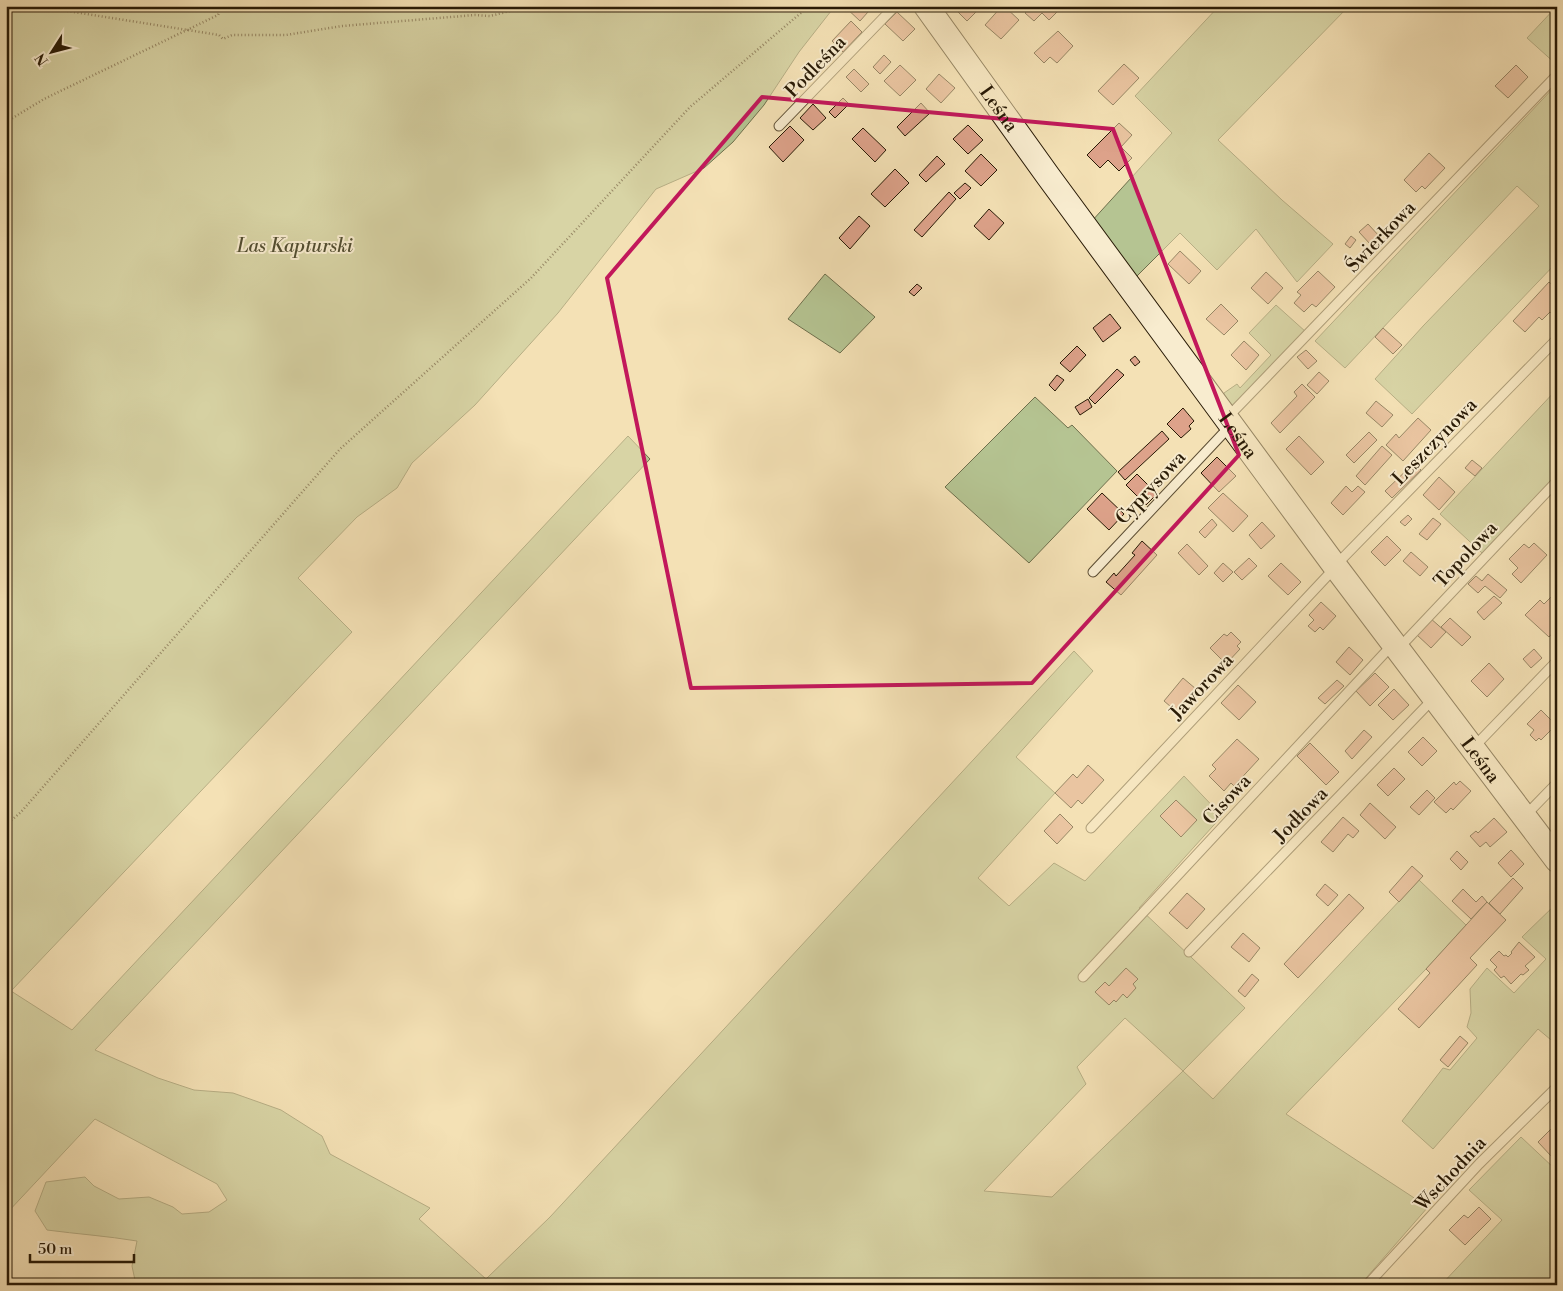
<svg xmlns="http://www.w3.org/2000/svg" width="1563" height="1291" font-family="'Libre Bodoni',serif">
	<rect width="100%" height="100%" fill="#f4e1b5"/>
	<filter id="stains"><feTurbulence type="fractalNoise" baseFrequency=".004" numOctaves="4"/><feColorMatrix values="0 0 0 0 .2 0 0 0 0 .09 0 0 0 0 .02 0 0 0 .5 -.17"/></filter>
	<radialGradient id="worn" r=".72"><stop offset=".6" stop-color="#630" stop-opacity="0"/><stop offset="1" stop-color="#630" stop-opacity=".3"/></radialGradient>
	<g fill="#b5c492" stroke="#6e6f4c" fill-rule="evenodd">
		<path d="M6,6H835L799,52L764,105L733,142L704,168L656,189L558,313L475,405L412,463L397,488L357,517L298,578L352,632L11,991L72,1030L628,436L650,459L95,1050L158,1078L194,1090L233,1093L281,1110L322,1136L330,1154L430,1208L419,1219L486,1279L550,1217L1074,651L1093,671L1016,757L1055,793L978,878L1009,906L1054,863L1085,881L1184,776L1222,816L1139,908L1245,1008L1183,1071L1213,1099L1419,880L1466,925L1426,969L1286,1114L1428,1207L1360,1285H136L132,1266L137,1241C107,1236 77,1234 47,1230L35,1211L46,1182L85,1177L94,1186L119,1199L149,1197L173,1207L182,1214L209,1212L227,1200L217,1184L95,1119L6,1214ZM1125,1018L1183,1071L1052,1197L984,1191L1086,1084L1077,1067Z"/>
		<polygon points="1219,6 1349,6 1218,140 1282,200 1333,244 1297,282 1256,229 1217,270 1180,233 1132,281 1091,222 1172,133 1135,96"/>
		<polygon points="1557,6 1557,65 1527,38"/>
		<polygon points="1557,84 1557,262 1412,414 1375,379 1424,325 1539,206 1517,186 1345,368 1315,341"/>
		<polygon points="825,274 875,317 840,353 788,319"/>
		<polygon points="1276,305 1306,332 1233,409 1223,397 1224,393 1237,384 1240,388 1271,355 1249,333"/>
		<polygon points="1557,389 1557,490 1549,483 1482,553 1440,514"/>
		<polygon points="1035,397 1068,428 1072,425 1117,471 1029,563 945,487"/>
		<polygon points="1557,903 1557,984 1551,989 1557,996 1557,1045 1538,1029 1433,1149 1402,1121 1443,1068 1450,1070 1477,1038 1467,1027 1471,1013 1470,989 1487,968 1514,993 1546,959 1522,937"/>
		<polygon points="1521,1137 1555,1169 1557,1168 1557,1285 1441,1285 1502,1220 1469,1190"/>
	</g>
	<g fill="#dda28a" stroke="#281a06">
		<polygon points="844,6 868,6 865,10 868,12 860,21"/>
		<polygon points="952,6 976,6 979,9 967,21"/>
		<polygon points="1002,6 1004,6 1019,20 1001,39 985,25"/>
		<polygon points="1032,6 1057,6 1060,9 1049,20 1042,13 1034,21 1025,13"/>
		<polygon points="897,12 915,29 903,41 885,24"/>
		<polygon points="851,21 862,32 843,52 832,41"/>
		<polygon points="1058,31 1073,46 1057,63 1050,57 1044,63 1034,53"/>
		<polygon points="884,55 891,62 880,74 873,67"/>
		<polygon points="1124,64 1139,78 1113,105 1098,91"/>
		<polygon points="900,65 916,80 900,96 884,81"/>
		<polygon points="1516,65 1528,77 1508,98 1495,86"/>
		<polygon points="854,69 869,84 861,92 846,77"/>
		<polygon points="939,74 955,88 941,103 926,89"/>
		<polygon points="843,98 849,104 835,118 829,112"/>
		<polygon points="921,103 930,113 905,136 897,127"/>
		<polygon points="813,104 826,118 813,130 800,118"/>
		<polygon points="1119,123 1132,135 1121,147 1132,158 1119,171 1108,160 1100,168 1087,155"/>
		<polygon points="968,125 983,140 968,154 953,139"/>
		<polygon points="790,126 804,140 783,162 769,147"/>
		<polygon points="863,128 886,150 875,162 852,139"/>
		<polygon points="1429,153 1445,168 1425,189 1422,186 1416,192 1404,180"/>
		<polygon points="981,154 997,170 981,186 965,171"/>
		<polygon points="937,156 945,164 926,182 919,175"/>
		<polygon points="895,169 909,183 885,207 871,194"/>
		<polygon points="965,183 971,188 960,199 954,193"/>
		<polygon points="949,192 956,199 922,237 914,230"/>
		<polygon points="989,209 1004,223 989,240 974,226"/>
		<polygon points="859,216 870,226 850,249 839,238"/>
		<polygon points="1368,224 1380,237 1371,245 1359,232"/>
		<polygon points="1351,236 1356,240 1350,248 1345,244"/>
		<polygon points="1180,251 1201,271 1189,284 1168,264"/>
		<polygon points="1318,271 1335,287 1316,307 1312,304 1304,312 1294,303 1301,295 1297,292"/>
		<polygon points="1266,272 1283,288 1268,304 1251,288"/>
		<polygon points="1549,282 1557,289 1557,313 1554,316 1550,312 1542,320 1539,317 1525,332 1513,321"/>
		<polygon points="917,284 922,288 914,296 909,292"/>
		<polygon points="1221,304 1238,321 1224,335 1206,319"/>
		<polygon points="1110,314 1121,328 1103,342 1093,328"/>
		<polygon points="1383,328 1402,345 1393,354 1375,337"/>
		<polygon points="1244,341 1259,355 1246,370 1231,355"/>
		<polygon points="1077,346 1086,355 1070,372 1060,363"/>
		<polygon points="1306,350 1317,361 1308,369 1297,357"/>
		<polygon points="1135,356 1140,362 1135,366 1130,360"/>
		<polygon points="1117,369 1124,375 1095,404 1089,398"/>
		<polygon points="1319,372 1329,381 1317,394 1307,385"/>
		<polygon points="1057,375 1064,380 1055,391 1049,385"/>
		<polygon points="1302,384 1315,397 1280,433 1271,423 1297,396 1294,392"/>
		<polygon points="1088,399 1092,407 1080,415 1075,407"/>
		<polygon points="1376,401 1393,415 1382,427 1366,413"/>
		<polygon points="1183,408 1194,421 1189,426 1191,429 1181,438 1167,424"/>
		<polygon points="1418,418 1431,430 1403,461 1386,445 1396,434 1399,438"/>
		<polygon points="1162,431 1169,439 1125,480 1118,472"/>
		<polygon points="1369,432 1377,440 1354,463 1346,455"/>
		<polygon points="1299,436 1324,462 1311,475 1286,449"/>
		<polygon points="1382,446 1392,455 1365,485 1356,476"/>
		<polygon points="1217,457 1236,476 1219,492 1201,473"/>
		<polygon points="1472,460 1482,468 1475,476 1465,468"/>
		<polygon points="1414,463 1421,470 1392,498 1385,491"/>
		<polygon points="1137,474 1157,494 1146,505 1126,485"/>
		<polygon points="1439,477 1455,492 1439,510 1423,495"/>
		<polygon points="1346,486 1352,492 1358,486 1365,492 1343,515 1331,503"/>
		<polygon points="1102,493 1124,514 1109,530 1087,509"/>
		<polygon points="1223,493 1248,516 1233,532 1208,508"/>
		<polygon points="1408,515 1412,519 1405,526 1400,522"/>
		<polygon points="1433,518 1441,524 1427,540 1419,534"/>
		<polygon points="1212,519 1217,525 1205,538 1199,532"/>
		<polygon points="1262,522 1275,536 1261,549 1249,535"/>
		<polygon points="1387,536 1401,550 1385,566 1371,552"/>
		<polygon points="1142,541 1157,555 1121,595 1106,582 1114,573 1116,576 1135,555 1132,553"/>
		<polygon points="1534,543 1547,555 1521,583 1512,574 1518,568 1509,559 1524,544 1529,548"/>
		<polygon points="1187,544 1208,566 1199,575 1178,553"/>
		<polygon points="1411,552 1428,567 1420,576 1403,561"/>
		<polygon points="1249,558 1257,566 1242,580 1234,572"/>
		<polygon points="1223,563 1233,572 1223,582 1214,573"/>
		<polygon points="1281,563 1301,582 1288,595 1268,576"/>
		<polygon points="1488,574 1507,590 1500,598 1485,586 1478,593 1468,584 1476,576 1482,581"/>
		<polygon points="1494,596 1502,603 1484,620 1477,612"/>
		<polygon points="1552,596 1557,600 1557,628 1549,637 1525,615 1540,600 1544,604"/>
		<polygon points="1321,602 1336,616 1323,630 1320,627 1315,632 1308,626 1314,620 1309,615"/>
		<polygon points="1430,618 1446,632 1431,648 1416,634"/>
		<polygon points="1450,618 1471,637 1462,646 1441,627"/>
		<polygon points="1231,632 1241,642 1237,646 1240,649 1226,664 1210,648 1224,634 1227,636"/>
		<polygon points="1349,647 1363,660 1350,675 1336,662"/>
		<polygon points="1534,649 1542,658 1531,668 1523,659"/>
		<polygon points="1489,663 1504,679 1487,697 1471,681"/>
		<polygon points="1375,673 1389,687 1370,706 1356,691"/>
		<polygon points="1183,678 1196,689 1177,712 1164,701"/>
		<polygon points="1337,680 1344,686 1325,704 1318,698"/>
		<polygon points="1238,685 1256,702 1239,720 1221,703"/>
		<polygon points="1394,689 1409,705 1393,720 1378,705"/>
		<polygon points="1541,710 1556,725 1541,740 1539,738 1536,741 1530,735 1534,730 1527,724"/>
		<polygon points="1364,730 1372,737 1352,759 1345,751"/>
		<polygon points="1423,737 1437,751 1422,766 1408,752"/>
		<polygon points="1237,739 1259,759 1234,786 1231,783 1224,791 1209,776 1216,769 1212,765"/>
		<polygon points="1310,743 1339,772 1326,785 1297,756"/>
		<polygon points="1088,765 1104,780 1082,804 1078,800 1071,808 1055,793 1073,774 1077,778"/>
		<polygon points="1394,768 1405,779 1388,796 1377,785"/>
		<polygon points="1460,781 1471,791 1453,810 1451,808 1446,813 1434,802 1454,782 1456,785"/>
		<polygon points="1427,790 1435,798 1419,815 1410,807"/>
		<polygon points="1176,800 1197,820 1181,837 1160,816"/>
		<polygon points="1370,803 1396,827 1385,839 1360,815"/>
		<polygon points="1060,814 1073,827 1057,844 1044,831"/>
		<polygon points="1343,817 1359,831 1353,838 1348,834 1333,852 1321,842"/>
		<polygon points="1494,818 1507,832 1490,847 1486,842 1480,847 1470,836 1476,831 1478,833"/>
		<polygon points="1511,850 1524,864 1511,877 1498,863"/>
		<polygon points="1457,851 1468,862 1461,870 1450,859"/>
		<polygon points="1412,866 1423,876 1399,902 1389,892"/>
		<polygon points="1513,878 1523,888 1500,914 1489,903"/>
		<polygon points="1325,884 1338,895 1328,906 1316,895"/>
		<polygon points="1463,889 1476,902 1482,896 1487,902 1471,919 1452,901"/>
		<polygon points="1187,893 1205,909 1187,929 1169,913"/>
		<polygon points="1349,894 1364,908 1298,978 1284,964"/>
		<polygon points="1487,902 1506,920 1470,958 1477,965 1419,1028 1398,1009 1430,973 1426,969"/>
		<polygon points="1243,933 1260,948 1249,962 1231,947"/>
		<polygon points="1519,942 1535,957 1525,966 1529,970 1523,975 1521,974 1511,984 1504,976 1501,978 1494,970 1497,967 1490,960 1499,951 1504,956 1506,955 1508,957 1512,953 1511,952"/>
		<polygon points="1126,968 1138,979 1133,984 1136,988 1127,998 1123,994 1116,1002 1114,1000 1109,1005 1095,992 1105,982 1109,986"/>
		<polygon points="1252,974 1259,980 1245,997 1238,991"/>
		<polygon points="1460,1036 1468,1043 1448,1067 1440,1060"/>
		<polygon points="1557,1116 1557,1152 1552,1157 1538,1142 1555,1125 1551,1121"/>
		<polygon points="1479,1207 1491,1219 1465,1245 1449,1230 1464,1215 1468,1218"/>
	</g>
	<g fill="none" stroke-linecap="round" stroke-linejoin="round">
		<defs>
			<g id="lane">
				<polyline points="779,126 895,6"/>
				<polyline points="1226,419 1557,75"/>
				<polyline points="1093,572 1231,425"/>
				<polyline points="1399,648 1557,481"/>
				<polyline points="1473,748 1557,661"/>
				<polyline points="1524,817 1557,783"/>
				<polyline points="1091,828 1331,572 1335,566 1557,339"/>
				<polyline points="1189,952 1434,698"/>
				<polyline points="1083,977 1393,644"/>
				<polyline points="1368,1284 1479,1164 1557,1087"/>
			</g>
			<g id="secondary">
				<path id="s1" d="M926,6L1048,176L1335,566L1557,860"/>
			</g>
		</defs>
		<use href="#lane" stroke="#5b4c32" stroke-width="11"/>
		<use href="#secondary" stroke="#281a06" stroke-width="26"/>
		<g stroke="#281a06" stroke-width="2.5" stroke-dasharray="1 2.5" stroke-linecap="butt">
			<polyline points="36,6 219,35 223,39 232,35 286,35 342,26 475,15 490,16 530,6"/>
			<polyline points="6,122 44,99 218,15 222,6"/>
			<polyline points="6,825 21,812 340,449 531,278 690,107 809,6"/>
		</g>
		<use href="#lane" stroke="#f8eccf" stroke-width="9"/>
		<use href="#secondary" stroke="#f8eccf" stroke-width="24"/>
	</g>
	<path d="M0 0H1563V1291H0ZM762,97L1113,129L1239,455L1032,683L691,688L607,278Z" fill="#f4e1b5" fill-opacity=".55" fill-rule="evenodd"/>
	<path fill="none" stroke="#c2185b" stroke-width="4" stroke-linejoin="round" d="M762,97L1113,129L1239,455L1032,683L691,688L607,278Z"/>
	<g text-anchor="middle" stroke-width="4" stroke-linejoin="round" paint-order="stroke">
		<g font-size="19" fill="#281a06" stroke="#f8eccf">
			<text transform="translate(815 66) rotate(-46)" y="7">Podleśna</text>
			<text dy="7" stroke="none"><textPath href="#s1" startOffset="126">Leśna</textPath></text>
			<text transform="translate(1380 236) rotate(-46)" y="7">Świerkowa</text>
			<text dy="7" stroke="none"><textPath href="#s1" startOffset="531">Leśna</textPath></text>
			<text transform="translate(1434 441) rotate(-46)" y="7">Leszczynowa</text>
			<text transform="translate(1150 487) rotate(-47)" y="7">Cyprysowa</text>
			<text transform="translate(1465 554) rotate(-47)" y="7">Topolowa</text>
			<text transform="translate(1201 686) rotate(-47)" y="7">Jaworowa</text>
			<text dy="7" stroke="none"><textPath href="#s1" startOffset="936">Leśna</textPath></text>
			<text transform="translate(1226 799) rotate(-47)" y="7">Cisowa</text>
			<text transform="translate(1300 814) rotate(-46)" y="7">Jodłowa</text>
			<text transform="translate(1450 1173) rotate(-47)" y="7">Wschodnia</text>
		</g>
		<g font-size="19" font-style="italic" fill="#524d30" stroke="#f8eccf">
			<text x="295" y="252">Las Kapturski</text>
		</g>
	</g>
	<rect width="1563" height="1291" fill="none" stroke="#f4e1b5" stroke-width="25"/>
	<rect x="8" y="8" width="1548" height="1276" fill="none" stroke="#281a06" stroke-width="2.5"/>
	<rect x="12" y="12" width="1538" height="1266" fill="none" stroke="#281a06"/>
	<g transform="translate(52 52) rotate(234)" stroke="#f8eccf" stroke-width="4" paint-order="stroke">
	<path d="M0-4L9 19L0 12L-9 19Z" fill="#281a06"/>
	<text y="-8" font-size="14" font-weight="bold" text-anchor="middle" fill="#281a06">N</text>
	</g>
	<path d="M30 1254v8h104v-8" fill="none" stroke="#281a06" stroke-width="2.5"/>
	<text x="38" y="1254" font-size="15" fill="#281a06" stroke="#f8eccf" stroke-width="4" paint-order="stroke">50 m</text>
	<rect width="100%" height="100%" filter="url(#stains)"/>
	<rect width="100%" height="100%" fill="url(#worn)"/>
</svg>
